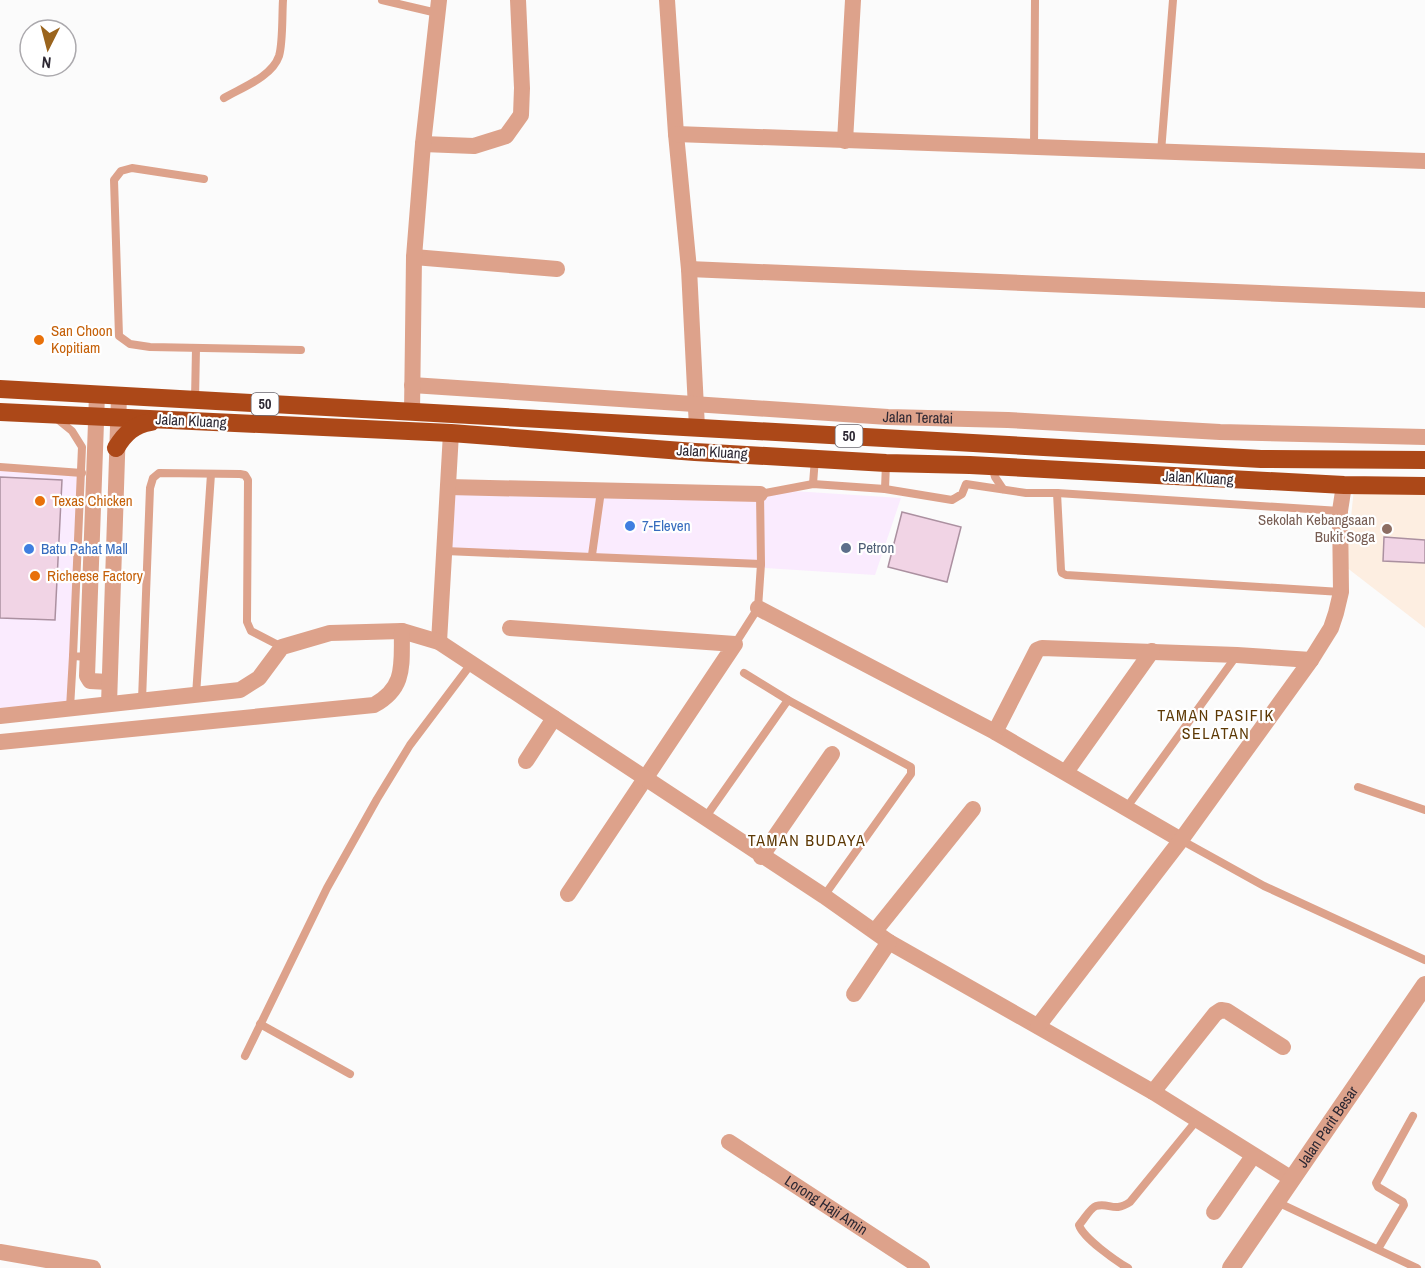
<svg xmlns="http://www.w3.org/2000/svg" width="1425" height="1268" font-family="'Archivo Narrow',sans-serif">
	<rect width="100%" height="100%" fill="#fbfbfb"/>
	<g fill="#faebfe">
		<polygon points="0,465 85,471 74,703 0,711"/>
		<polygon points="443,480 761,489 901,498 875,575 765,568 440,553"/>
	</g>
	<polygon fill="#fdeee1" points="1354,488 1425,490 1425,628 1346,567"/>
	<g fill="#f1d4e5" stroke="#ab90a0" stroke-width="1.5">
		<polygon points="0,477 62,480 55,620 0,618"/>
		<polygon points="902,512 961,527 947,582 888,567"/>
		<polygon points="1384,537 1425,540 1425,563 1383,561"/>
	</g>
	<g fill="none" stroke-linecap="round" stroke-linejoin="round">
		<g stroke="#dda28b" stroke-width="8">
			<polyline points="382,0 437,13"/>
			<path d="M224,98C241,88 272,77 279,56C283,43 282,15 283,0"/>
			<polyline points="1034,148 1035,0"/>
			<polyline points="1161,152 1173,0"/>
			<polyline points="204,179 132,168 121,171 114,180 119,336 130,344 150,347 301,350"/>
			<polyline points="195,400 196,348"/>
			<polyline points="56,418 72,431 82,447 73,656 88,657"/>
			<polyline points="992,466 995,477 1003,489"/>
			<polyline points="0,467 82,473"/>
			<polyline points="813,484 815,458"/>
			<polyline points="885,489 886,463"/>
			<polyline points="1057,493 1061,570 1062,573 1066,575 1341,592"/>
			<polyline points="445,551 761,564"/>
			<polyline points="592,555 601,491"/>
			<polyline points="735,644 758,608 761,564 760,494 813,484 885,489 952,500 962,494 966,484 1026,493 1057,493 1340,511"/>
			<polyline points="744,673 788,700 911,767 911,774 824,896"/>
			<polyline points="196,695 211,474"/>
			<polyline points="142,700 150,488 153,478 159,473 240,474 245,475 248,480 247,622 251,631 282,647"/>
			<polyline points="70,708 73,656"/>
			<polyline points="1358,787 1425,810"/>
			<polyline points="1127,807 1237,655"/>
			<polyline points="705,818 788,700"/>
			<polyline points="1181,840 1264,886 1425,960"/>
			<polyline points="260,1024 350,1074"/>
			<polyline points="245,1056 327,888 377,799 410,745 471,664"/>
			<polyline points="1277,1202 1417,1268"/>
			<polyline points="1378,1249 1404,1205 1403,1202 1378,1187 1376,1183 1413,1116"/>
			<path d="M1128,1268C1116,1261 1083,1238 1079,1225C1084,1220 1090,1208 1096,1206C1109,1202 1114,1213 1130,1202L1197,1120"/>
		</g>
		<g stroke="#dda28b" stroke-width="16">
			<polyline points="667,0 676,134 689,269 697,428"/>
			<polyline points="676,134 1425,161"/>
			<polyline points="845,141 853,0"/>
			<polyline points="423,144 474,146 506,136 521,115 522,88 518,0"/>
			<polyline points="414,257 557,269"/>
			<polyline points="689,269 1425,300"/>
			<path id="s1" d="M412,385L888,417L1008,420L1220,432L1425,437"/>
			<polyline points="97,394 87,676 90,681 109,682"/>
			<polyline points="412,412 414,257 423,144 439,0"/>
			<polyline points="448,487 760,494"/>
			<polyline points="758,608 995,732 1181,840"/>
			<polyline points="510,628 735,644 568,894"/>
			<polyline points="439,642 451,433"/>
			<polyline points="109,704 119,396"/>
			<polyline points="0,716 240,690 259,678 282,647 330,633 402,631 439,642 824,896 889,942 1153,1092 1292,1179"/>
			<polyline points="995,732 1037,650 1042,648 1237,655 1311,660"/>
			<path d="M0,742L374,705C407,687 401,663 402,631"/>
			<polyline points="526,761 554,718"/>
			<polyline points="1066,772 1152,651"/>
			<polyline points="761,857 832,754"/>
			<polyline points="875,931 973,809"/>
			<polyline points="854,994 889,942"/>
			<polyline points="1038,1026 1181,840 1311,660 1331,628 1336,613 1341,592 1340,511 1344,485"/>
			<polyline points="1153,1092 1215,1014 1221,1010 1227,1011 1283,1047"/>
			<path id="s2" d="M729,1142L922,1268"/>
			<polyline points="1214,1212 1253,1156"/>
			<polyline points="0,1252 93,1268"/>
		</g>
		<path stroke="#dda28b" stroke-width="18" id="s3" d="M1231,1268L1425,985"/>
		<g stroke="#ac4818" stroke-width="18">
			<polyline points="0,389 1261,459 1425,460"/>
			<polyline points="0,412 451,433 695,452 886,463 970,465 1344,485 1425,486"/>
			<path d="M116,448C125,433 134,425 151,422"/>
		</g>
	</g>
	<g fill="#e8710a" stroke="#fff" stroke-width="2">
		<circle cx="39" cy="340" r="6"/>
		<circle cx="40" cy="501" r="6"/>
		<circle cx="35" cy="576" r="6"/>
	</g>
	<g fill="#3f7fe0" stroke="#fff" stroke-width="2">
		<circle cx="630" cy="526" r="6"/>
		<circle cx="29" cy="549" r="6"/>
	</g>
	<circle fill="#8d6e63" stroke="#fff" stroke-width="2" cx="1387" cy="529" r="6"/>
	<circle fill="#5c6f8a" stroke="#fff" stroke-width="2" cx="846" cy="548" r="6"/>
	<g text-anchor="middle" stroke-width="4.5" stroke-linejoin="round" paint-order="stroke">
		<g fill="#fff" stroke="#6b6870" stroke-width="1.5">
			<rect x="251.5" y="393" width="27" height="22" rx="4.5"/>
			<rect x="835.5" y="425" width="27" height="22" rx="4.5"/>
		</g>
		<g font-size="14" font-weight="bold" fill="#2c2732">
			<text x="265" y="409">50</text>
			<text x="849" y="441">50</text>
		</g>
		<g font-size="15" fill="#c56008" stroke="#fff" text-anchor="start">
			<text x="51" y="336">San Choon<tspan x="51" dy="17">Kopitiam</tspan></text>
			<text x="52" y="506">Texas Chicken</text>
			<text x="47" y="581">Richeese Factory</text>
		</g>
		<g font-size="15" fill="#2c2732" stroke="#fff">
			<text dy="5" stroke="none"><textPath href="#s1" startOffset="507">Jalan Teratai</textPath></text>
			<text transform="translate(191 421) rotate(3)" y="5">Jalan Kluang</text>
			<text transform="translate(712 452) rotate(3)" y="5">Jalan Kluang</text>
			<text transform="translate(1198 478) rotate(3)" y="5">Jalan Kluang</text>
			<text dy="5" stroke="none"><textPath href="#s3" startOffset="171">Jalan Parit Besar</textPath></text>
			<text dy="5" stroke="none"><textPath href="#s2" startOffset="116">Lorong Haji Amin</textPath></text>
		</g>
		<g font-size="15" fill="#785e54" stroke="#fff" text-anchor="end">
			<text x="1375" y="525">Sekolah Kebangsaan<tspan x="1375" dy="17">Bukit Soga</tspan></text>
		</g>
		<g font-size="15" fill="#366cbe" stroke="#fff" text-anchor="start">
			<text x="642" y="531">7-Eleven</text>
			<text x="41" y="554">Batu Pahat Mall</text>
		</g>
		<g font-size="15" fill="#4e5e75" stroke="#fff" text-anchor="start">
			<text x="858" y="553">Petron</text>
		</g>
		<g font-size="16" letter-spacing="1.5" fill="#5d3905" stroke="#fff">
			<text x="1216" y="721">TAMAN PASIFIK<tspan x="1216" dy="18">SELATAN</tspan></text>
			<text x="807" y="846">TAMAN BUDAYA</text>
		</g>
	</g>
	<g transform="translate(48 48) rotate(186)"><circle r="28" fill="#ffffff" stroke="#aba9ad" stroke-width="1.5"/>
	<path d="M0-4.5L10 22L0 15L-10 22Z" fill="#9a641d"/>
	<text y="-9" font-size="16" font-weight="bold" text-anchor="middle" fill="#2c2732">N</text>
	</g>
</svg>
